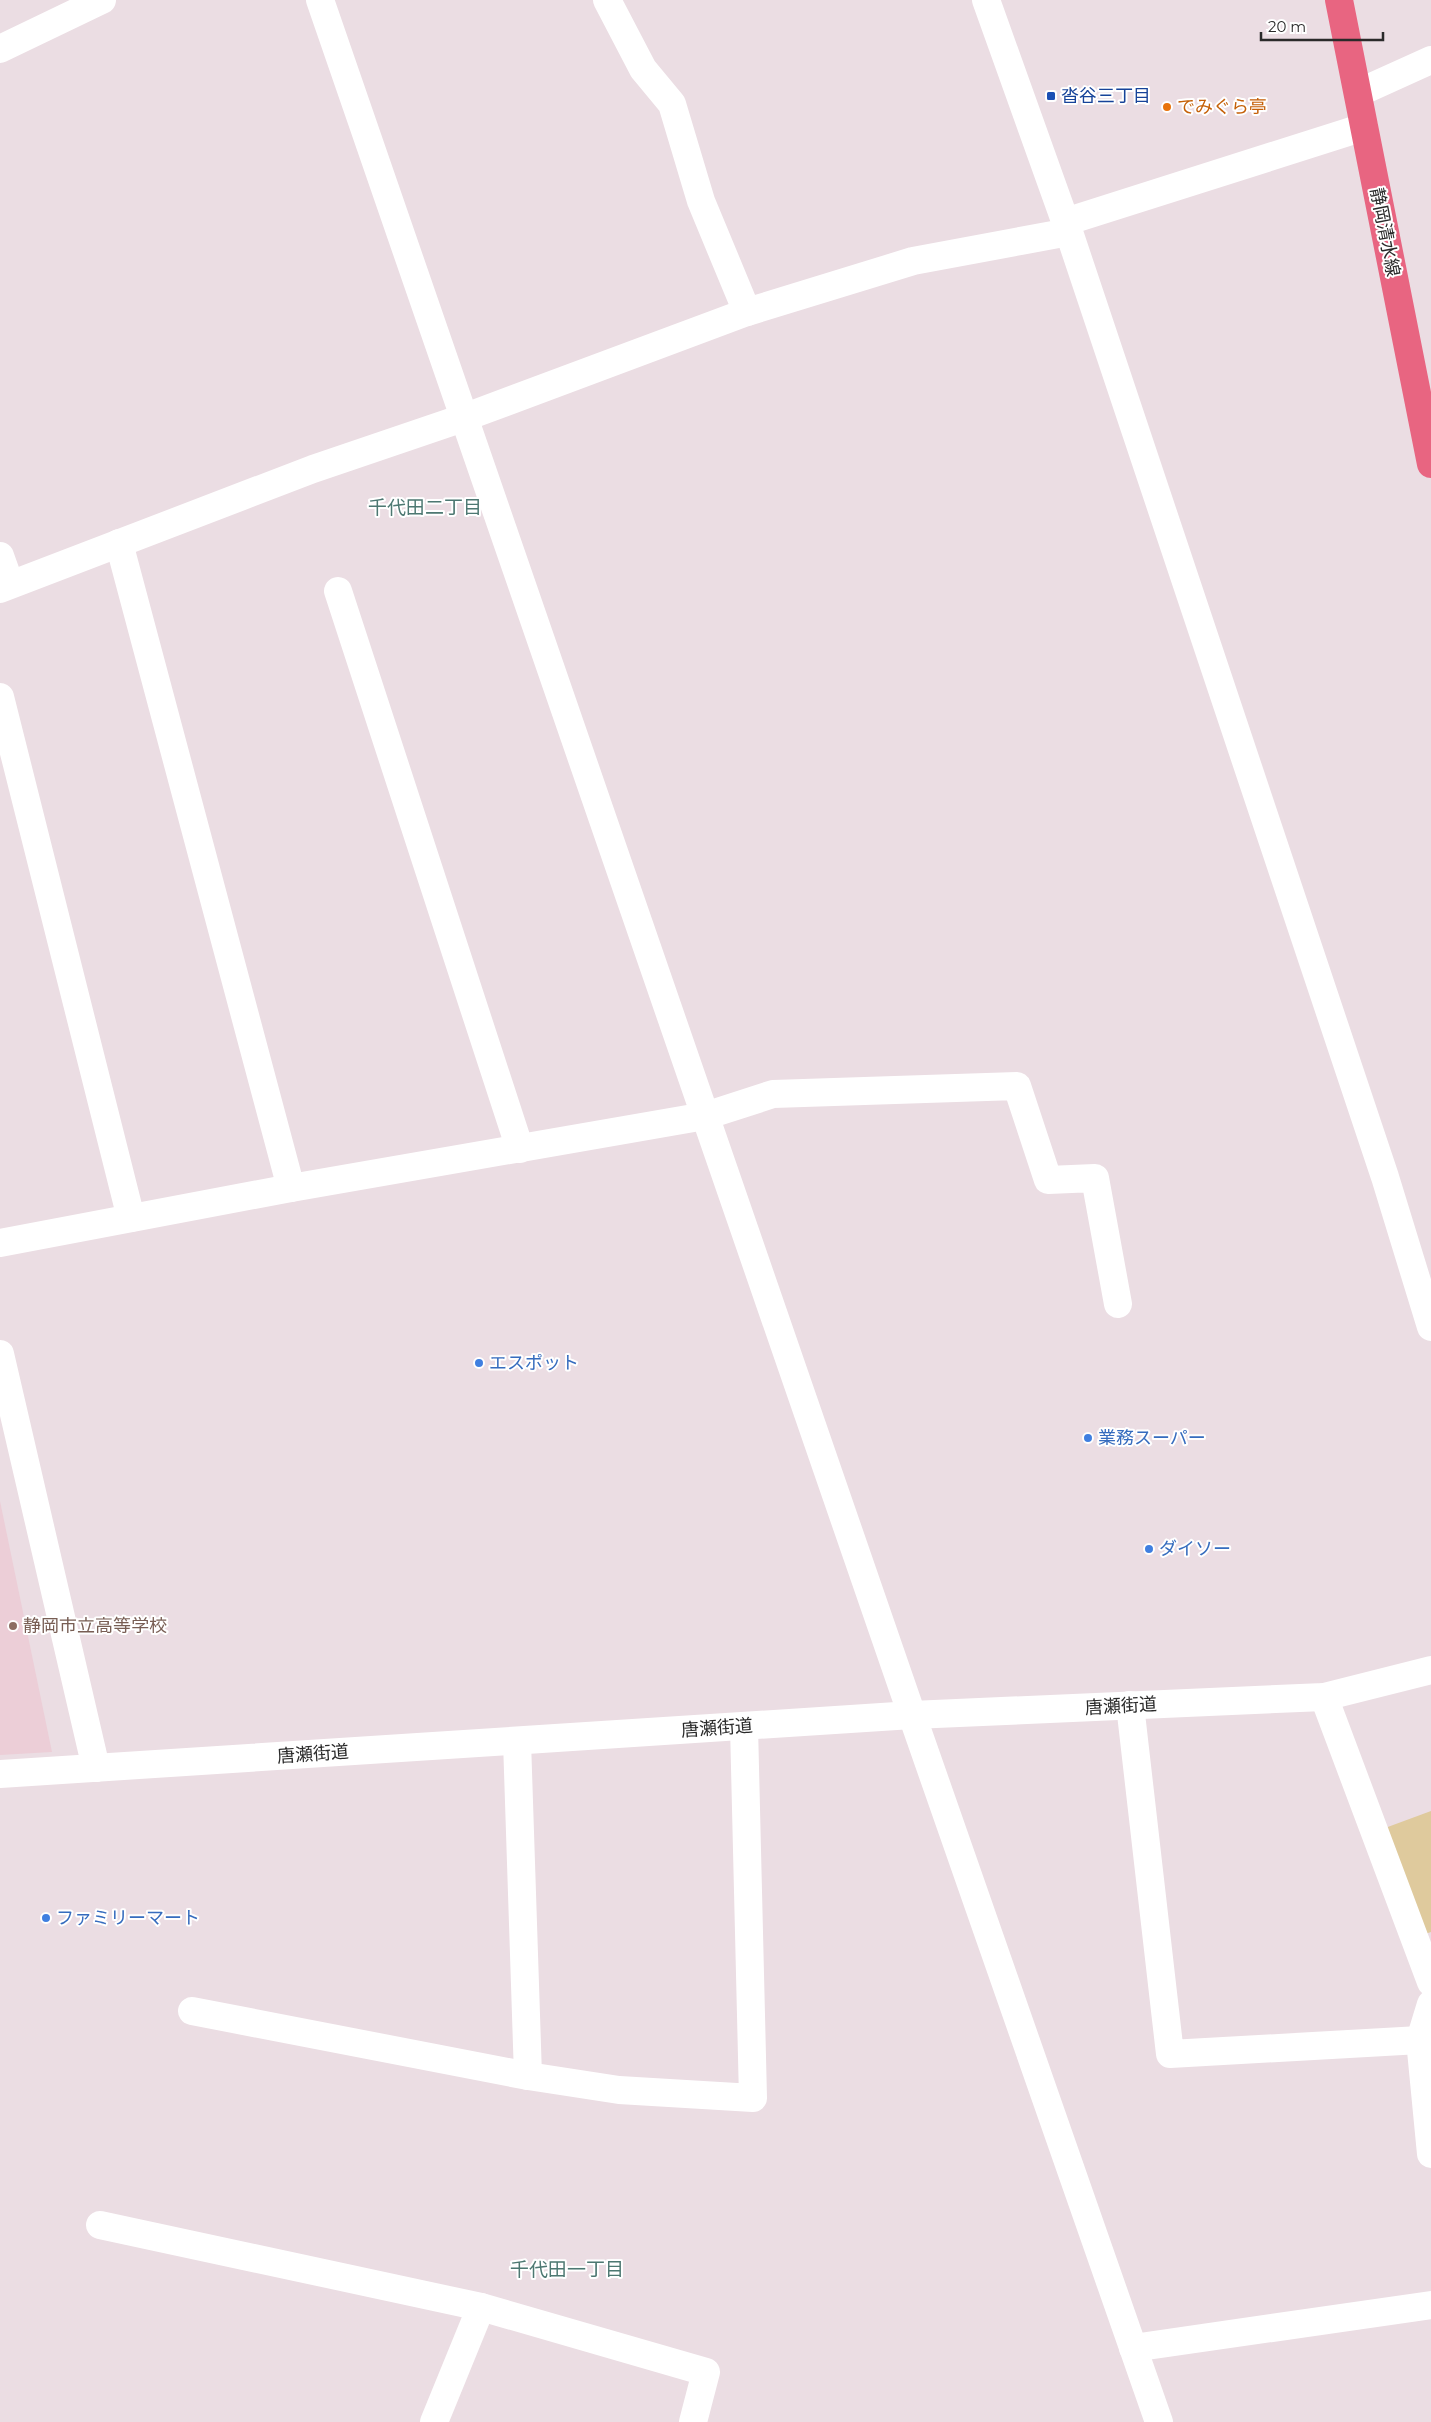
<svg xmlns="http://www.w3.org/2000/svg" width="1431" height="2422" font-family="Montserrat,'Noto Sans JP',sans-serif">
	<rect width="100%" height="100%" fill="#ebdde3"/>
	<polygon fill="#ecced7" points="0,1501 52,1752 0,1755"/>
	<polygon fill="#dfca9d" points="1431,1811 1431,1932 1425,1934 1385,1828"/>
	<g fill="none" stroke-linecap="round" stroke-linejoin="round">
		<g stroke="#fff" stroke-width="28">
			<polyline points="320,0 912,1715 1159,2422"/>
			<polyline points="607,0 643,69 672,104 701,201 747,312"/>
			<polyline points="0,49 102,0"/>
			<polyline points="1358,93 1431,60"/>
			<polyline points="1065,222 1364,127"/>
			<polyline points="119,543 291,1188"/>
			<polyline points="0,556 10,584"/>
			<polyline points="0,589 313,469 463,418 747,312 913,261 1069,232"/>
			<polyline points="338,591 520,1149"/>
			<polyline points="0,697 131,1218"/>
			<polyline points="0,1243 291,1188 705,1116 773,1094 1017,1086 1048,1180 1095,1178 1118,1304"/>
			<polyline points="0,1354 96,1768"/>
			<polyline points="1324,1697 1431,1982"/>
			<polyline points="1130,1705 1170,2054 1420,2040"/>
			<polyline points="517,1741 528,2076"/>
			<polyline points="1431,2004 1420,2040 1431,2154"/>
			<polyline points="192,2011 528,2076 619,2090 753,2098 744,1726"/>
			<polyline points="100,2225 481,2307 706,2372 693,2422"/>
			<polyline points="1133,2348 1431,2305"/>
			<polyline points="434,2422 481,2307"/>
		</g>
		<g stroke="#fff" stroke-width="28">
			<polyline points="986,0 1069,232 1385,1177 1431,1327"/>
			<polyline points="0,1774 912,1715 1324,1697 1431,1670"/>
		</g>
		<polyline stroke="#e86581" stroke-width="28" points="1339,0 1431,464"/>
	</g>
	<rect fill="#1a4fb4" stroke="#fff" stroke-width="2" x="1046" y="91" width="10" height="10" rx="2.5"/>
	<circle fill="#e8710a" stroke="#fff" stroke-width="2" cx="1167" cy="107" r="5"/>
	<g fill="#3f7fe0" stroke="#fff" stroke-width="2">
		<circle cx="479" cy="1363" r="5"/>
		<circle cx="1088" cy="1438" r="5"/>
		<circle cx="1149" cy="1549" r="5"/>
		<circle cx="46" cy="1918" r="5"/>
	</g>
	<circle fill="#8d6e63" stroke="#fff" stroke-width="2" cx="13" cy="1626" r="5"/>
	<g text-anchor="middle" stroke-width="4" stroke-linejoin="round" paint-order="stroke">
		<g font-size="18" fill="#164399" stroke="#fff" text-anchor="start">
			<text x="1061" y="102">沓谷三丁目</text>
		</g>
		<g font-size="18" fill="#c56008" stroke="#fff" text-anchor="start">
			<text x="1177" y="113">でみぐら亭</text>
		</g>
		<g font-size="18" fill="#2a2a2a" stroke="#fff">
			<text transform="translate(1385 232) rotate(79)" y="6">静岡清水線</text>
			<text transform="translate(1121 1706) rotate(-3)" y="6">唐瀬街道</text>
			<text transform="translate(717 1728) rotate(-4)" y="6">唐瀬街道</text>
			<text transform="translate(313 1754) rotate(-4)" y="6">唐瀬街道</text>
		</g>
		<g font-size="18" fill="#366cbe" stroke="#fff" text-anchor="start">
			<text x="489" y="1369">エスポット</text>
			<text x="1098" y="1444">業務スーパー</text>
			<text x="1159" y="1555">ダイソー</text>
			<text x="56" y="1924">ファミリーマート</text>
		</g>
		<g font-size="18" fill="#785e54" stroke="#fff" text-anchor="start">
			<text x="23" y="1632">静岡市立高等学校</text>
		</g>
		<g font-size="19" fill="#4d7872" stroke="#fff">
			<text x="425" y="514">千代田二丁目</text>
			<text x="567" y="2276">千代田一丁目</text>
		</g>
	</g>
	<path d="M1261 32v8h122v-8" fill="none" stroke="#2a2a2a" stroke-width="2.5"/>
	<text x="1268" y="32" font-size="15" fill="#2a2a2a" stroke="#ffffff" stroke-width="4" paint-order="stroke">20 m</text>
</svg>
